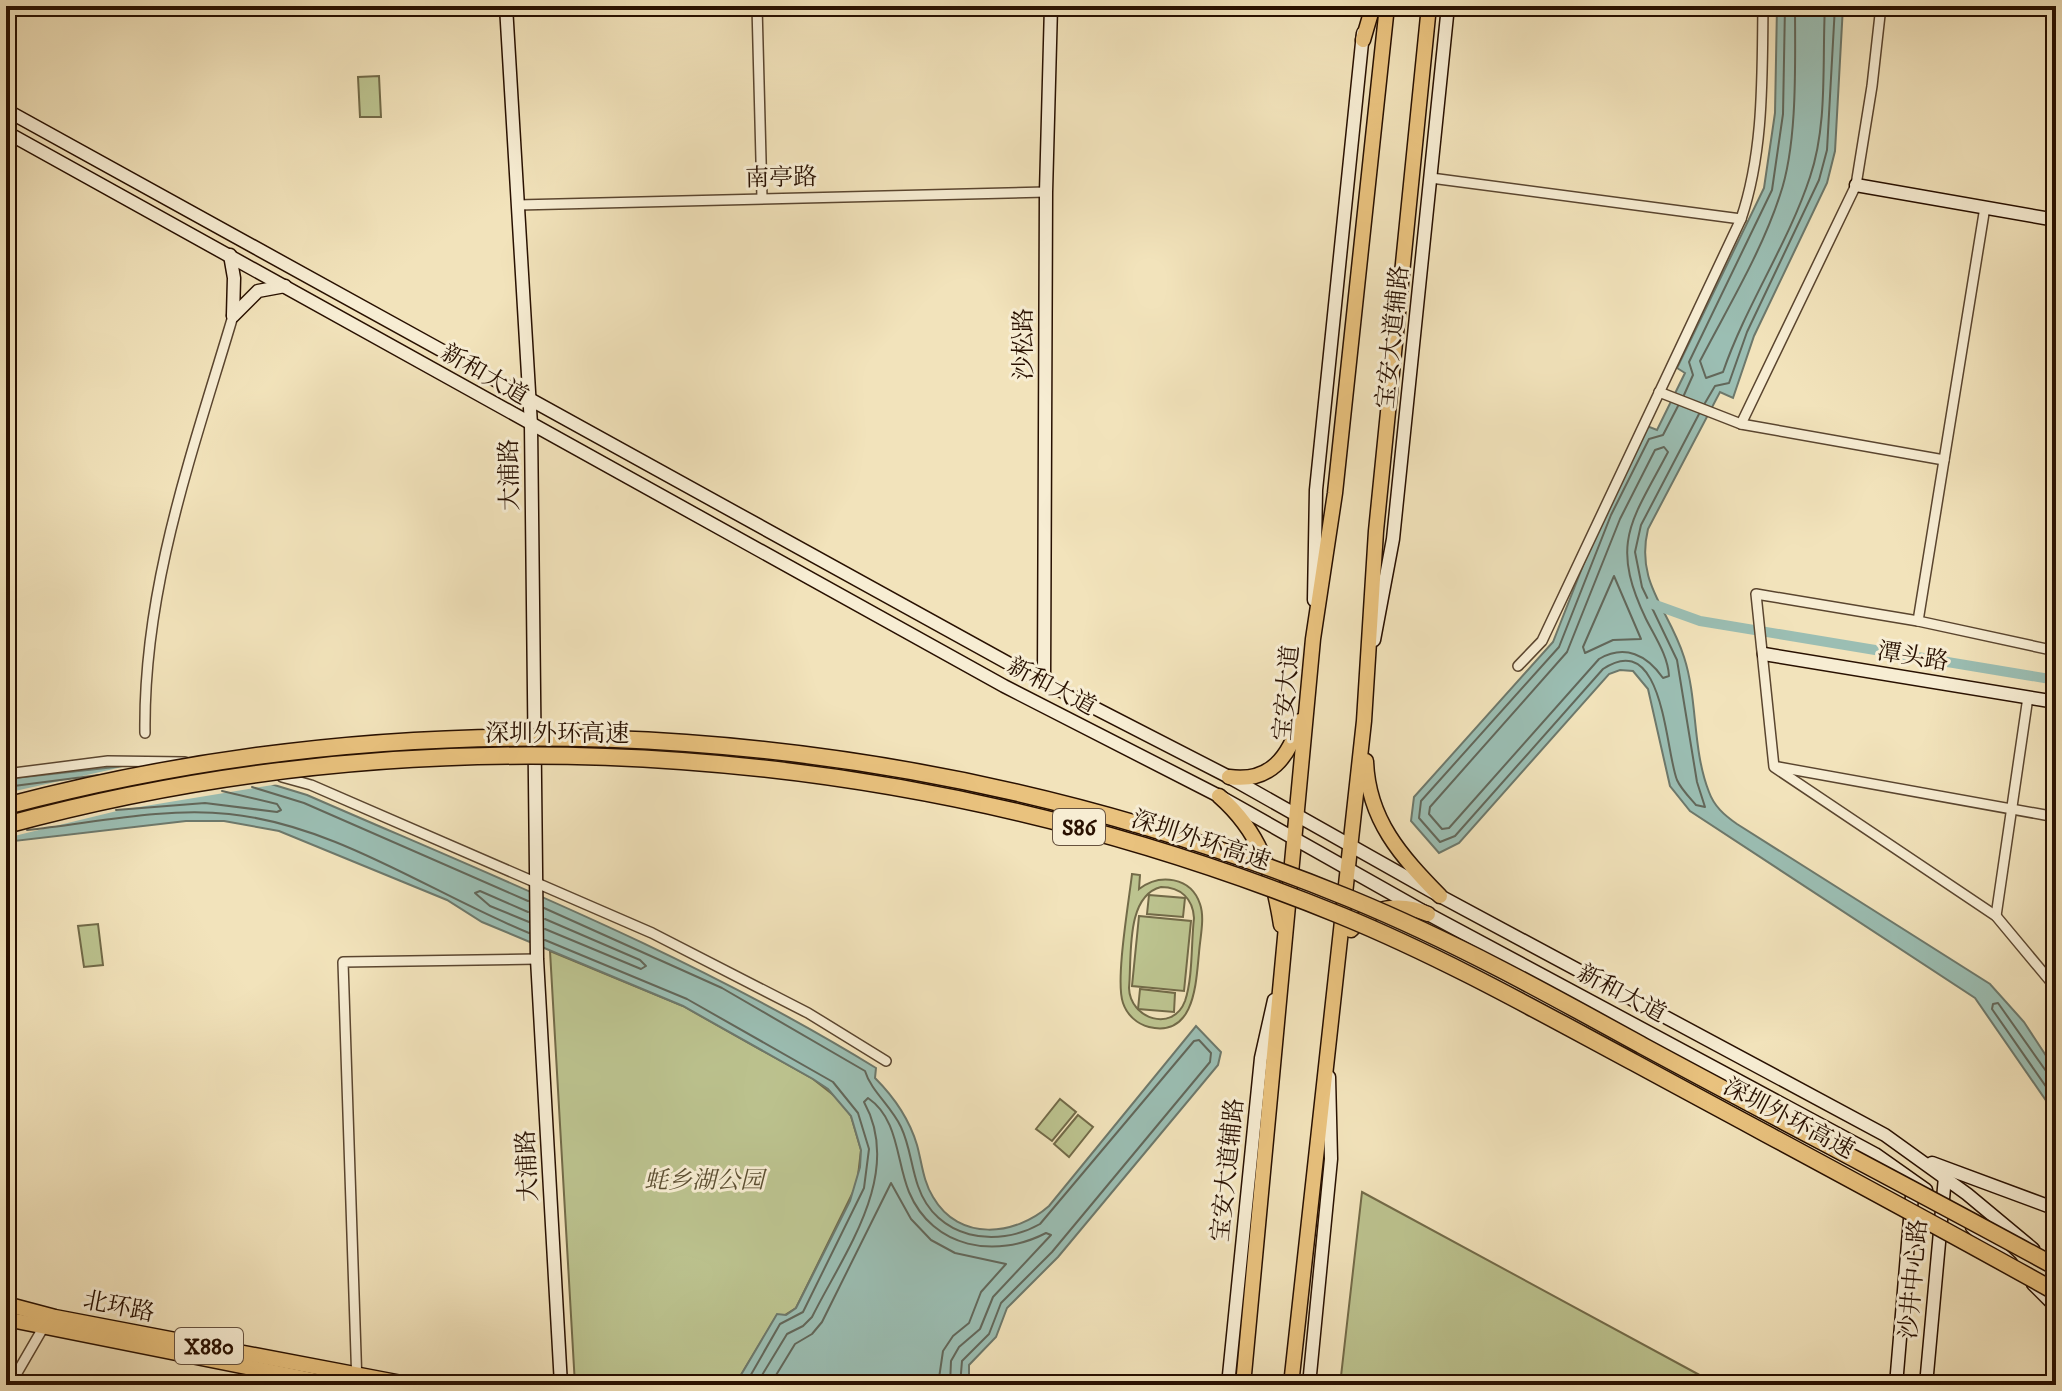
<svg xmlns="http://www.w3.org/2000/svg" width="2062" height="1391" font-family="'IM FELL DW Pica','Noto Serif SC',serif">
	<rect width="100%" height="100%" fill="#f2e3bb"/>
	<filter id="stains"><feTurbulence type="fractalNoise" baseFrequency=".0025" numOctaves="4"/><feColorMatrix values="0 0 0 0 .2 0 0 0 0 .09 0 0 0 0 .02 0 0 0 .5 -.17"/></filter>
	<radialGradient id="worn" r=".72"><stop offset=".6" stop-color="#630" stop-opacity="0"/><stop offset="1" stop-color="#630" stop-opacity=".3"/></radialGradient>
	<g fill="#bcc38f" stroke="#726a48" stroke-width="2" fill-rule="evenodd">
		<polygon points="379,76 381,117 360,117 358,77"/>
		<path d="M1132,874L1140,875L1139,889C1160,873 1191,877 1200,904C1205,918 1200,938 1199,953C1196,982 1195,1038 1149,1027C1137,1024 1127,1015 1123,1003C1115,981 1129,901 1132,874ZM1161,887C1181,887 1193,899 1194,918C1191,944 1193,977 1185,1001C1173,1033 1130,1019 1129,988C1132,958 1125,896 1161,887Z"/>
		<polygon points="1149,895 1185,898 1183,917 1147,914"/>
		<polygon points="1139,916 1191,921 1184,991 1132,986"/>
		<polygon points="98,924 103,965 84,967 78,926"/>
		<polygon points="550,951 683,1006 813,1079 841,1101 851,1116 861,1150 857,1184 796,1308 785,1315 777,1315 735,1385 575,1385"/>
		<polygon points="1140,989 1175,993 1174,1012 1138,1009"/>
		<polygon points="1060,1099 1076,1112 1052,1141 1036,1129"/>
		<polygon points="1078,1115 1093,1127 1069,1157 1054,1144"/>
		<polygon points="1362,1192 1718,1385 1340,1385"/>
	</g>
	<g fill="#9bbeb3" stroke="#6d786b" stroke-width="2">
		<path d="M1777,6H1843L1835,151L1827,183L1754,336L1733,398L1720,392L1648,529C1635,583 1669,609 1684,657C1698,700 1692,749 1709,792C1714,806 1724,815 1737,824L1990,984L2024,1022L2056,1071V1115L1975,998L1690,811L1670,786L1648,689L1633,671L1620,670L1609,674L1459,843L1439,853L1411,821L1414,797L1553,642L1604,512L1647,426L1657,430L1685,373L1677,368L1764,188L1775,113Z"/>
		<path d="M133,765L258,780L307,795C502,880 694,956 876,1068L875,1078C894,1097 909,1118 917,1145C922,1163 923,1181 933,1197C959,1242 1015,1236 1049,1206L1196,1026L1221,1052L1218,1065L1058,1257L1007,1308L996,1337L969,1365V1385H735L777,1314L786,1315L796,1308L850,1201L860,1167L861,1150L851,1116L828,1089L813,1079L683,1006L482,922L447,900L279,831L224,821H186L6,842V779Z"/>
	</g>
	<polygon fill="#f2e3bb" points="145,762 210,766 285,783 121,810 6,838 6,793"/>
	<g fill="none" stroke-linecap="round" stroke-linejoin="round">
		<g stroke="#62675a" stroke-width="2">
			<path d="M1795,6C1795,61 1798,143 1780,195C1761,253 1728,307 1700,361L1706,378L1723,372C1746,305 1788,244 1810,177C1828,124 1822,61 1825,6"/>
			<polyline points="1684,395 1693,375 1689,362 1772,190 1783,114 1785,6"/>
			<polyline points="1705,403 1715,386 1729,383 1747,332 1819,180 1827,150 1835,6"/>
			<path d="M1678,406L1663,435L1649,439L1611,515L1559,647L1421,801L1419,818L1440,842L1455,836L1603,669C1664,628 1665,750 1677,780C1681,789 1690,798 1696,805L1705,807L1697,782L1677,660L1642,587L1635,552L1641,525L1699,414"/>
			<path d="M1664,447L1668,452C1632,521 1609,542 1646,619C1655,637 1668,656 1669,676L1663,678C1647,655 1625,644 1599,659L1449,828L1442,829L1429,814L1430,807L1567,652L1620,519L1655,450Z"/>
			<polygon points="1614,576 1641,639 1613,640 1585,653 1583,647"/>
			<polyline points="6,787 99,775"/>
			<polyline points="252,787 304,803 528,901"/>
			<polyline points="116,810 205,803 277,812 281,810 277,804 222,791"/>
			<path d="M27,830C93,823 163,807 229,814C336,825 431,893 529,933"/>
			<path d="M544,908L722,988L865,1071C871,1091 891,1106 901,1127C910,1146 911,1166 918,1186C936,1239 996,1249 1040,1224L1194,1041L1199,1040L1211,1053L1210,1062L1052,1252L1001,1303L989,1334L962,1361L960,1385"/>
			<polyline points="528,912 480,891 475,893 490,906 529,922"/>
			<polyline points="545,919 640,960 646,966 641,969 545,929"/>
			<polyline points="545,940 687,999 833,1082 858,1113 869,1149 864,1188 803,1312 780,1324 745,1385"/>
			<polyline points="2056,1074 2046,1071 1998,1003 1993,1004 1992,1009 2056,1101"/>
			<path d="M756,1385L787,1334L803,1326L812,1317C844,1253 904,1174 864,1102L868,1098C899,1119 896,1161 909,1192C933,1249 996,1259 1046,1233L1051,1235L993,1297L980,1329L959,1347L951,1361L950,1385"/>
			<polyline points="770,1385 795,1344 812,1334 822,1322 891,1183 911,1219 931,1240 955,1253 1006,1264 981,1292 969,1323 953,1336 943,1351 938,1385"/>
		</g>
		<polyline stroke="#9bbeb3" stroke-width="10" points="1650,603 1700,621 2056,680"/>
		<defs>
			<g id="street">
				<polyline points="757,6 762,198"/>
				<polyline points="1431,178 1741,219"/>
				<polyline points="518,205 1046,192"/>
				<polyline points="1659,392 1741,424 1944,460"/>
				<polyline points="1741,424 1856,185 1872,86 1881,6"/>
				<polyline points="1918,621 1985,207"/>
				<polyline points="2056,651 1918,621 1756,594 1774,767 1996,916 2056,988"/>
				<path d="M1518,666L1542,641L1741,219C1764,151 1762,78 1763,6"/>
				<path d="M145,733C143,588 192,454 233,316"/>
				<polyline points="1778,767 2056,817"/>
				<polyline points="6,774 108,761 185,762"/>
				<polyline points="282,777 311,785 652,933 808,1013 886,1061"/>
				<polyline points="1996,916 2028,697"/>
				<polyline points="10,1385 43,1328"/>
				<polyline points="357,1385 343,962 537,959"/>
			</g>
			<g id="secondary">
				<polyline points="506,6 531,425 537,959 561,1385"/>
				<polyline points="6,110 1015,667 1229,777 1440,896 1885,1135 1967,1194 2033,1249"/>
				<polyline points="6,132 1004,686 1219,796 1428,914 1875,1154 1926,1190"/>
				<polyline points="1856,185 2056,220"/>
				<polyline points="230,255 234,278 233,315"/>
				<polyline points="233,316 258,291 285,286"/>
				<polyline points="1314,600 1316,490 1363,33"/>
				<polyline points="1374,640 1393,539 1448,6"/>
				<polyline points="1764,654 2056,702"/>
				<polyline points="1044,682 1046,192 1051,6"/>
				<polyline points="1932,1163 2056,1209"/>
				<polyline points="1972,1227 2011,1263"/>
				<polyline points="2033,1284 2056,1307"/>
				<polyline points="1228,1385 1261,1058 1274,1000"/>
				<polyline points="1309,1385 1331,1159 1329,1077"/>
				<polyline points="1896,1385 1913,1184"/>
				<polyline points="1926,1385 1945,1177"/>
			</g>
			<g id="primary">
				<polyline points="1363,40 1373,6"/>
				<path d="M1366,761C1368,820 1401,856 1440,896"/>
				<path d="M1229,777C1270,783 1289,757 1300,721"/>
				<path d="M1219,796C1260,832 1273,873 1281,925"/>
				<path d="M1351,930C1371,906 1400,902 1428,914"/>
				<polyline points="6,1304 55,1317 412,1385"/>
				<polyline points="6,1319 337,1385"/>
				<polyline points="1243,1385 1313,639 1335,493 1387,6"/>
				<polyline points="1291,1385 1364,721 1376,531 1429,6"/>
			</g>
		</defs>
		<use href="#street" stroke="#5a452f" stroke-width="12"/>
		<use href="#secondary" stroke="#281000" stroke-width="15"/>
		<use href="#primary" stroke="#281000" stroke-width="17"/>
		<use href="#street" stroke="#f7edd3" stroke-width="9"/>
		<use href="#secondary" stroke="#f7edd3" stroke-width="12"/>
		<use href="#primary" stroke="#e9c27e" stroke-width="14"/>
		<defs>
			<g id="highway-bridge">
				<path d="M6,806C452,688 925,725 1351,899C1453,941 1547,993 1643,1046C1780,1120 1919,1192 2056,1267"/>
				<path d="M6,825C448,705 920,744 1342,916C1444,958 1538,1011 1635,1063C1775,1139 1917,1214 2056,1292"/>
			</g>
		</defs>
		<use href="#highway-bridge" stroke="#281000" stroke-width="19" stroke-linecap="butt"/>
		<use href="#highway-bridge" stroke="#e9c27e" stroke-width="16"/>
	</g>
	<g text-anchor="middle" stroke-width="6" stroke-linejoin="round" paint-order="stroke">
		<g fill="#f7edd3" stroke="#66523f" stroke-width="2">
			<rect x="1053" y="809" width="52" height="36" rx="6"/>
			<rect x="175" y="1328" width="68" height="36" rx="6"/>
		</g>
		<g font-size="22" font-weight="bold" fill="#281000">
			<text x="1079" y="835">S86</text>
			<text x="209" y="1354">X880</text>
		</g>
		<g font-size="24" fill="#281000" stroke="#f7edd3">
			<text transform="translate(781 177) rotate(-1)" y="8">南亭路</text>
			<text transform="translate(1392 337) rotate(-84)" y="8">宝安大道辅路</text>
			<text transform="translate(1023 344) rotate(-90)" y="8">沙松路</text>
			<text transform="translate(485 374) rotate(30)" y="8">新和大道</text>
			<text transform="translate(509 475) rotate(-91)" y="8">大浦路</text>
			<text transform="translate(1913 656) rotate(9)" y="8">潭头路</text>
			<text transform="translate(1052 686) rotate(28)" y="8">新和大道</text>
			<text transform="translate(1286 693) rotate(-85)" y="8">宝安大道</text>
			<text x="557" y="741">深圳外环高速</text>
			<text transform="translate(1201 840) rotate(18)" y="8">深圳外环高速</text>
			<text transform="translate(1622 993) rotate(28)" y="8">新和大道</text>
			<text transform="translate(1789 1118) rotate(28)" y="8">深圳外环高速</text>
			<text transform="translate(527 1166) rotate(-93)" y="8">大浦路</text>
			<text transform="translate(1227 1170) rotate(-84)" y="8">宝安大道辅路</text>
			<text transform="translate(1913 1279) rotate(-85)" y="8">沙井中心路</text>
			<text transform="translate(119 1306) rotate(11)" y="8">北环路</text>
		</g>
		<g font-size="24" font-style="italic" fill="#5c4f32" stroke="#f7edd3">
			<text x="704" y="1188">蚝乡湖公园</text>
		</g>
	</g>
	<rect width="2062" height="1391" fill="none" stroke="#f2e3bb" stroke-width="32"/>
	<rect x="8" y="8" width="2046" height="1375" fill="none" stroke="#281000" stroke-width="4"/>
	<rect x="16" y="16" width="2030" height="1359" fill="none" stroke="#281000" stroke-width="2"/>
	<rect width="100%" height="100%" filter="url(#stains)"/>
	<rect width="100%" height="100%" fill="url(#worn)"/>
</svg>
